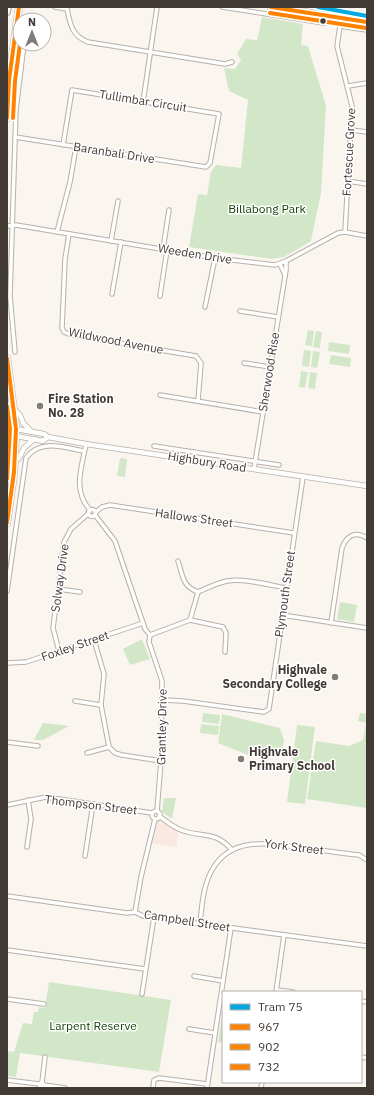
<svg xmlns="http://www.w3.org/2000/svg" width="374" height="1095" font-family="'IBM Plex Sans',sans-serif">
	<rect width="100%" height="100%" fill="#fbf5f0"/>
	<polygon fill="#f9e9e2" points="157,819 178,831 177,847 150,843"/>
	<g fill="#d2e7c8">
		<polygon points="262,17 303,24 301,45 308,46 326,106 321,193 311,241 284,257 271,259 189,247 198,194 207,195 211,172 216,165 241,168 248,100 229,91 224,68 235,69 241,60 237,54 246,39 257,40"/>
		<polygon points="308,330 314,331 312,346 305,345"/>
		<polygon points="316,331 322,332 320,348 313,347"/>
		<polygon points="329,342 350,345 349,354 328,351"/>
		<polygon points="304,350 311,351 309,367 302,366"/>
		<polygon points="313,351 320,352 317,368 311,367"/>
		<polygon points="331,355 351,358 350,367 329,364"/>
		<polygon points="301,371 308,372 305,388 299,387"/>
		<polygon points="310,372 317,373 315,389 308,388"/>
		<polygon points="120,458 127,459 125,477 117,476"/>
		<polygon points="340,602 357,605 354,622 337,619"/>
		<polygon points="142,639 150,659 130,665 123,649"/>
		<polygon points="203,713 220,715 219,724 202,722"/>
		<polygon points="360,713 367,714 367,808 307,799 316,741 349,746 363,740 366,723 358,721"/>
		<polygon points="222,714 280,728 284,740 283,748 253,757 218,743"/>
		<polygon points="43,723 69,726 43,740 34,740"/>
		<polygon points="201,724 219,726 218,735 200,733"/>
		<polygon points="297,725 315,727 305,804 287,802"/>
		<polygon points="164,798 176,798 172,819 162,812"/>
		<polygon points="49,982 171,1000 159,1072 20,1053 16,1077 7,1076 7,1051 14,1052 23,1023 32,1024 34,1012 38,1012 39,1007 45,1008"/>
		<polygon points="222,1018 223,1018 223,1043 218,1042"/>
	</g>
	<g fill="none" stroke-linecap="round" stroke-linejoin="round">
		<defs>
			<g id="minor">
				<path d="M55,7L67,9C70,24 72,36 88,42L225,64L232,62"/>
				<polyline points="222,7 324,23"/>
				<polyline points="340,26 367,30"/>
				<polyline points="348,86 367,83"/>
				<polyline points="143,102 157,7"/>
				<polyline points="351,130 367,132"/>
				<polyline points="15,137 206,167 210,163 219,114 72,90 63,145"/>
				<polyline points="347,181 367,184"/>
				<polyline points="7,226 16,225 215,258 275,265 286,261 338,233 345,232 367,236"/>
				<polyline points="57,232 70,182 76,147"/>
				<polyline points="345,232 352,106 337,46 340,26 347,19"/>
				<polyline points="69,234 65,259 62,328 64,332 71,335 196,356 201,363 198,401"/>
				<polyline points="111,241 118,201"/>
				<polyline points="163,249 169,210"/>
				<polyline points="280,264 285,275"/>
				<polyline points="112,294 121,242"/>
				<polyline points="160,296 167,250"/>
				<polyline points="205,307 215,258"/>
				<polyline points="240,311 278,317"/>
				<polyline points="15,352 10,296 16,110 24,44"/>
				<polyline points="244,363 270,367"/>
				<polyline points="160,395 263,412"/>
				<path d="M86,444C82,467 72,490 90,510"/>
				<polyline points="154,446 279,465"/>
				<polyline points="254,469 286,270 286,261"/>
				<circle cx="92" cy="513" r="3.5"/>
				<polyline points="96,512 102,507 110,505 294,533"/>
				<polyline points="95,515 115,541 145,629 150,635 149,642 162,681 161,761 157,811"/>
				<path d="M178,561C183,576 182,586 198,592"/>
				<polyline points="58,589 80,592"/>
				<path d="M7,591L26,458C40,438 65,448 84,451"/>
				<polyline points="282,615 367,628"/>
				<polyline points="190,620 223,627 226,633 225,652"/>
				<path d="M331,623L342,548C347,535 355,531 367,538"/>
				<path d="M150,635L190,620L198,592C207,588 217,583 227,581C244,578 269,585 286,588"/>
				<polyline points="94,640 104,674 101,705 109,747 115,753 122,755 161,761"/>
				<polyline points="59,651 53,628 64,542 71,529 88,514"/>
				<polyline points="7,663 26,662 143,623"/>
				<polyline points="162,700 183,701 264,712 269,709 303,477"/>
				<polyline points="75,701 101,705"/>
				<polyline points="7,742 38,746"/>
				<polyline points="87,753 109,747"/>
				<polyline points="7,805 46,797 152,813"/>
				<circle cx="156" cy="815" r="4"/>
				<path d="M159,816C166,821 173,827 181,830C202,838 215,830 232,850"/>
				<polyline points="27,847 31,819 28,800"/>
				<polyline points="85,856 93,804"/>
				<polyline points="7,896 127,913 135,912 143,916 367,946"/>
				<polyline points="135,912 141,877 155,819"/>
				<path d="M200,923C202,905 203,886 212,870C231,836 269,843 302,848C321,850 340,853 359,855L367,860"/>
				<polyline points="7,950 145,969"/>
				<polyline points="194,976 223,981"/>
				<polyline points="277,990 293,992"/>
				<polyline points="276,992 284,935"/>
				<polyline points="142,994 154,917"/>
				<polyline points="7,999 44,1004"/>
				<polyline points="361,1001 367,1002"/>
				<polyline points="189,1029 215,1033"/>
				<polyline points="361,1057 367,1058"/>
				<polyline points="7,1080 39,1084"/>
				<polyline points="42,1082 45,1057"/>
				<polyline points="44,1085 65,1088"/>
				<polyline points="41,1088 39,1084 42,1082 44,1085 41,1087"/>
				<polyline points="153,1088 154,1080 159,1078 207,1084"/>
				<polyline points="207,1088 231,928"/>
				<polyline points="261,1088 262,1082"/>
			</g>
			<g id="secondary">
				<polyline points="15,410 20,415 23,423 32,432"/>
				<polyline points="16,429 44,434 48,437 86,444 367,486"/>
				<polyline points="16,436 43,441 48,437"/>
				<polyline points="15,461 19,458 24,448 34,439"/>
			</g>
			<g id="primary">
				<polyline points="7,428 16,429"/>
				<polyline points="7,435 16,436"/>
			</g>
			<g id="trunk">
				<polyline points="271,7 367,22"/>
				<polyline points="7,12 8,7"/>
				<polyline points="7,118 9,80 19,7"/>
				<polyline points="7,358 16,429 14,472 7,523"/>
			</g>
		</defs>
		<use href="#minor" stroke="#b6b0ab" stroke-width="5.5"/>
		<use href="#secondary" stroke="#b6b0ab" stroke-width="6"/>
		<use href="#primary" stroke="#b6b0ab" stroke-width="7"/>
		<use href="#trunk" stroke="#b6b0ab" stroke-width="8"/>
		<use href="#minor" stroke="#fefefd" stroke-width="3.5"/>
		<use href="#secondary" stroke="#fefefd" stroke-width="4.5"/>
		<use href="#primary" stroke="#fefefd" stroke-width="5"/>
		<use href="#trunk" stroke="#fefefd" stroke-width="5.5"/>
		<defs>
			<g id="bus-1">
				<polyline points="271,7 367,22"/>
				<polyline points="7,118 9,80 19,7"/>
				<polyline points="7,358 16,429 14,472 7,523"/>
			</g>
			<g id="bus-2">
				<polyline points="13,118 15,81 20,44"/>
				<polyline points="7,406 10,429 7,479"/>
			</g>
			<polyline id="bus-3" points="270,13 366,28"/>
		</defs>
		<use href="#bus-1" stroke="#fff" stroke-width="7"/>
		<use href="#bus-2" stroke="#fff" stroke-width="7"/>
		<use href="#bus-3" stroke="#fff" stroke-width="7"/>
		<use href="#bus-1" stroke="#ff8200" stroke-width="4"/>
		<use href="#bus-2" stroke="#ff8200" stroke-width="4"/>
		<use href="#bus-3" stroke="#ff8200" stroke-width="4"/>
		<defs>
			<polyline id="tram-1" points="318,7 367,16"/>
		</defs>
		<use href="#tram-1" stroke="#fff" stroke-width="7"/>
		<use href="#tram-1" stroke="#00a9e0" stroke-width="4"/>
	</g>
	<circle fill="#413a34" stroke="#fff" stroke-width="1.5" cx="323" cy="21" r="3.5"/>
	<g fill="#827b76" stroke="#fff" stroke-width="1.5">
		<circle cx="40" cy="406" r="4"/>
		<circle cx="335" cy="677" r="4"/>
		<circle cx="241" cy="759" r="4"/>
	</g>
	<g text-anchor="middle" stroke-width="3" stroke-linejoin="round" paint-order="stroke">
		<g font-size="12" fill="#413a34" stroke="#fff">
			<text transform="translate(143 101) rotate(9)" y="4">Tullimbar Circuit</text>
			<text transform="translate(349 152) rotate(-87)" y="4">Fortescue Grove</text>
			<text transform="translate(114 153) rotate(9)" y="4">Baranbali Drive</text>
			<text transform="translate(195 254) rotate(9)" y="4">Weeden Drive</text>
			<text transform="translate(116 341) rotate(11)" y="4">Wildwood Avenue</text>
			<text transform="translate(269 372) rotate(-81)" y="4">Sherwood Rise</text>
			<text transform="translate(207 462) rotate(9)" y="4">Highbury Road</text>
			<text transform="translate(194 518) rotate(8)" y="4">Hallows Street</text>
			<text transform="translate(60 578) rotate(-82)" y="4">Solway Drive</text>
			<text transform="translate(285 594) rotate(-82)" y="4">Plymouth Street</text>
			<text transform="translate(75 646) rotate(-19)" y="4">Foxley Street</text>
			<text transform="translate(162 727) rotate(-89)" y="4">Grantley Drive</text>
			<text transform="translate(91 805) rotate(7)" y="4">Thompson Street</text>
			<text transform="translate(294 847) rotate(7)" y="4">York Street</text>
			<text transform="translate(187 921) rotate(9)" y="4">Campbell Street</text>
		</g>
		<g font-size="12" fill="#124409" stroke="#fff">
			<text x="267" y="213">Billabong Park</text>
			<text x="93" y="1030">Larpent Reserve</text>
		</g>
		<g font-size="12" font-weight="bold" fill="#413a34" stroke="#fff" text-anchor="start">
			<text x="48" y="403">Fire Station<tspan x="48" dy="14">No. 28</tspan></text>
			<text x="327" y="674" text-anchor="end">Highvale<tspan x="327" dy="14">Secondary College</tspan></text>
			<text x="249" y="756">Highvale<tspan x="249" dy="14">Primary School</tspan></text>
		</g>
	</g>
	<rect width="374" height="1095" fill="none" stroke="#413a34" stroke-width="16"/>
	<rect x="222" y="991" width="140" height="92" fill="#ffffff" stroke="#b3b0ae"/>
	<rect x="230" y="1004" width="20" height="6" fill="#00a9e0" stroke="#b3b0ae"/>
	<text x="258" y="1011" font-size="12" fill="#413a34">Tram 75</text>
	<rect x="230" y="1024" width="20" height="6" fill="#ff8200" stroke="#b3b0ae"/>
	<text x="258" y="1031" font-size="12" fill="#413a34">967</text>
	<rect x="230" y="1044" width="20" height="6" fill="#ff8200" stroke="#b3b0ae"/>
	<text x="258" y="1051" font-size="12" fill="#413a34">902</text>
	<rect x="230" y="1064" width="20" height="6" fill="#ff8200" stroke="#b3b0ae"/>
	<text x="258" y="1071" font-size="12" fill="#413a34">732</text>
	<g transform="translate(32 32)"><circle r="19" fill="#ffffff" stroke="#b3b0ae"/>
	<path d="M0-3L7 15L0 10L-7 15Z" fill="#827b76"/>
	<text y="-6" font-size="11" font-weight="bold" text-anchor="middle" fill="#413a34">N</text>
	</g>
</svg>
